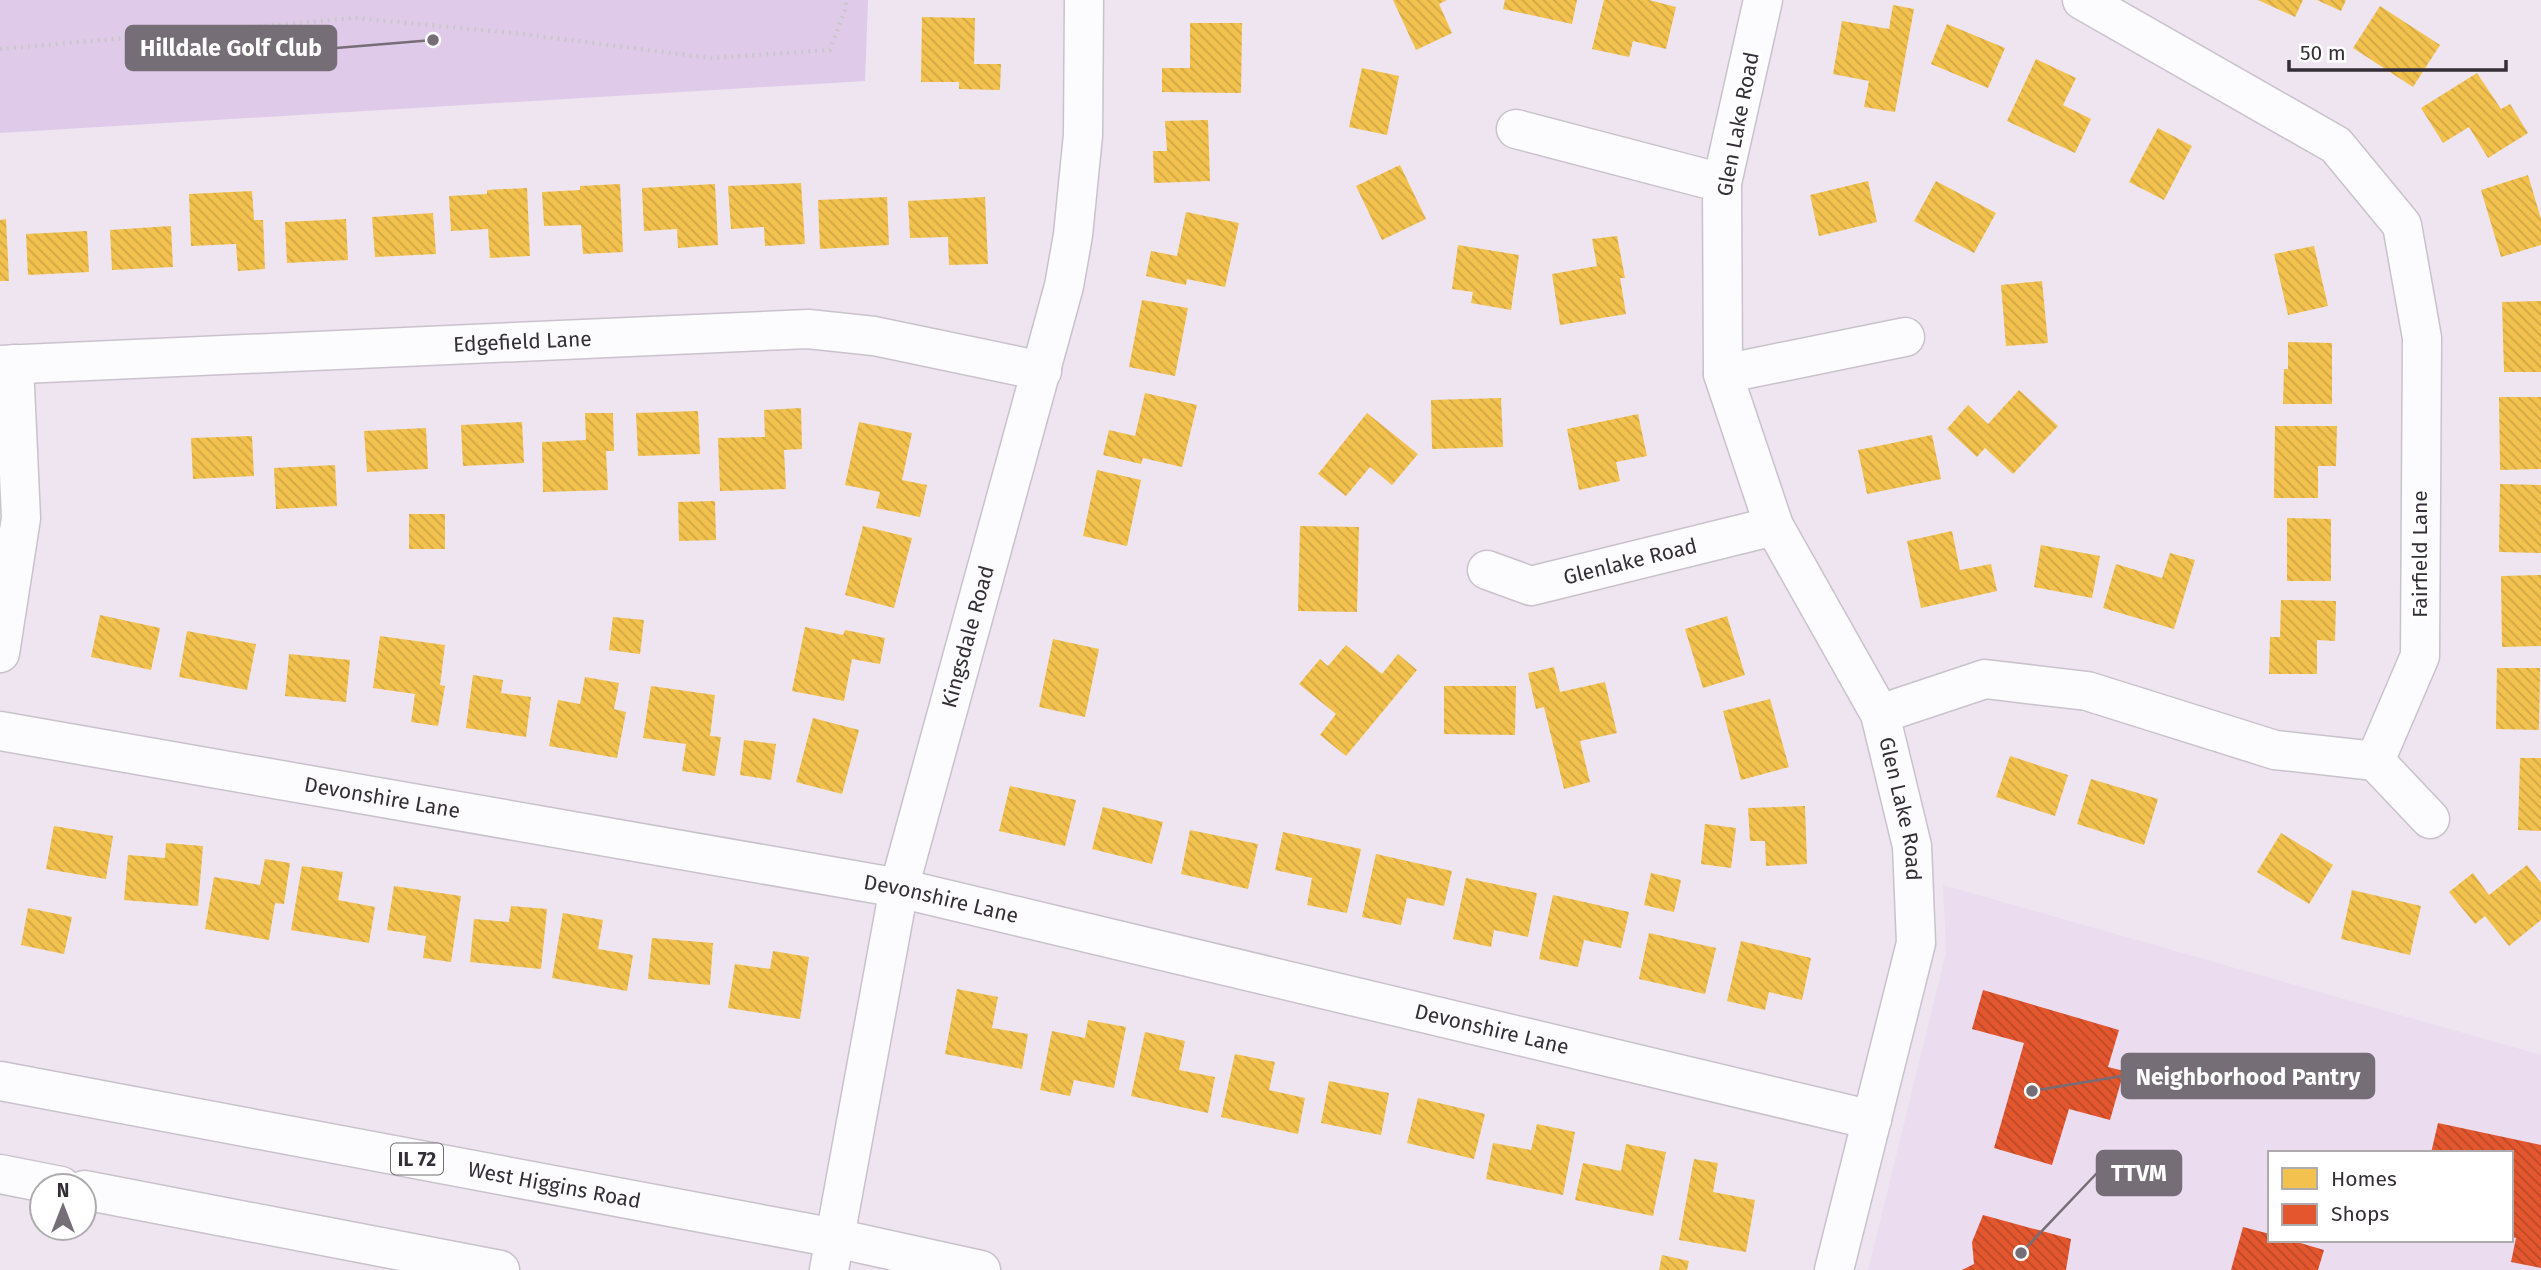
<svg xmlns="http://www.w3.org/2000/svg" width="2541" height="1270" font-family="'Fira Sans',sans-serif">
	<defs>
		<pattern id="homes-back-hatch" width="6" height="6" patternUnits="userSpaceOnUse" patternTransform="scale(1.75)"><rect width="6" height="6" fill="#f2c14e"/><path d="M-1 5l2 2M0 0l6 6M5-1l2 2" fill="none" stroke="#d0a645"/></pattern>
		<pattern id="shops-back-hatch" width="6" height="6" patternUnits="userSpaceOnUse" patternTransform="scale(1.75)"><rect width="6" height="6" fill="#e4572e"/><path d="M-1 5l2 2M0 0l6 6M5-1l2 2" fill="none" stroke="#ba4828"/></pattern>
	</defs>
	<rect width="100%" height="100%" fill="#eee5f1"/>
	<path fill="#ebdcf0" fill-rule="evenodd" d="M1943,885L2541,1055V1270H1868L1946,953ZM2270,1153H2511V1240H2270Z"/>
	<polygon fill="#e0cae9" points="0,0 868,0 865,81 0,133"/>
	<g fill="url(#homes-back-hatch)">
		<polygon points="1393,0 1447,0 1439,4 1452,33 1416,50"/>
		<polygon points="1505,0 1577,0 1572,24 1503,9"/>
		<polygon points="1604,0 1649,0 1676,7 1666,49 1633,41 1629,57 1592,49"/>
		<polygon points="2258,0 2303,0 2295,17"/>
		<polygon points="2317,0 2346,0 2341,11"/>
		<polygon points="1893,5 1914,9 1895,112 1864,107 1869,81 1833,74 1842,21 1889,29"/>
		<polygon points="2380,6 2440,45 2413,87 2353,48"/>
		<polygon points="922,17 975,18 974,64 1001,64 1000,90 959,89 959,82 921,82"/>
		<polygon points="1190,23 1242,23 1241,93 1162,92 1162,68 1190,68"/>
		<polygon points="1947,24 2005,48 1988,88 1931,64"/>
		<polygon points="2036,59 2076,78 2063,105 2091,119 2075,153 2007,121"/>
		<polygon points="1362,68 1399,76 1387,135 1349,127"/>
		<polygon points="2477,73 2501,109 2510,104 2528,133 2488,158 2469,127 2443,143 2421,108"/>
		<polygon points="1208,120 1210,181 1154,183 1153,151 1167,151 1165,121"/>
		<polygon points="2158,128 2192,146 2164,200 2129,182"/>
		<polygon points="1400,165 1426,219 1382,240 1356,186"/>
		<polygon points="2528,175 2541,219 2541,245 2501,257 2481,190"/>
		<polygon points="1868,181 1877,222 1819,236 1810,195"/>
		<polygon points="1936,181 1996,213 1974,253 1914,221"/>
		<polygon points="801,183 805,244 765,246 764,227 731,229 728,186"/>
		<polygon points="620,184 623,252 583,254 581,225 544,226 542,192 580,190 580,186"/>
		<polygon points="715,184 718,245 678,248 677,229 644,231 642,188"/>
		<polygon points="527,188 530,256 490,258 488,229 451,231 449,196 487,194 487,190"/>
		<polygon points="252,191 254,220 263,220 265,269 238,271 236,244 191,246 189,194"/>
		<polygon points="887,197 889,245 820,249 818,200"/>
		<polygon points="985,197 988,264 949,265 948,237 910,238 908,201"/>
		<polygon points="1186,212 1239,223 1225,287 1187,279 1186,285 1146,276 1151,251 1177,256"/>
		<polygon points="433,213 436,254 375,257 372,217"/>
		<polygon points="6,219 9,281 0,281 0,220"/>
		<polygon points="346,219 348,260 287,263 285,222"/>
		<polygon points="171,226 173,267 112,270 110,230"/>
		<polygon points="87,231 89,272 28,275 26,234"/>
		<polygon points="1617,236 1625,278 1620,278 1626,314 1560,325 1552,274 1597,266 1592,239"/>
		<polygon points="1458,245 1519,255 1511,310 1471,303 1473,292 1452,289"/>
		<polygon points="2314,246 2328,306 2288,315 2274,254"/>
		<polygon points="2042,281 2048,343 2006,346 2001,285"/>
		<polygon points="1142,300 1188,308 1175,376 1129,367"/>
		<polygon points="2541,301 2541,372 2504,372 2502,302"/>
		<polygon points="2288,342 2332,343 2332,404 2283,404 2284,369 2288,369"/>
		<polygon points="2019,390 2058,426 2013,474 1985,448 1977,457 1947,429 1968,405 1988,424"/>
		<polygon points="1145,393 1197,405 1182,467 1143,458 1141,464 1103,455 1109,430 1135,436"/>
		<polygon points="2499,397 2541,397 2541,469 2500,470"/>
		<polygon points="1501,398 1503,447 1432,449 1431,400"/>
		<polygon points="801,408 802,449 784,450 786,489 720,491 718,438 765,437 764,410"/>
		<polygon points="698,411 700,454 638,456 636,413"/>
		<polygon points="585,413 613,413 614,451 606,451 608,490 543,492 542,442 586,440"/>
		<polygon points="1367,413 1418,454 1392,485 1370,467 1346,496 1318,474"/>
		<polygon points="1638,414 1647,456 1616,462 1620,481 1579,490 1567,429"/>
		<polygon points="522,422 524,463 463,466 461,425"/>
		<polygon points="859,422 912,433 902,480 927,485 920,517 876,508 880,492 845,485"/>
		<polygon points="2275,426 2337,426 2336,466 2318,466 2318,498 2274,498"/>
		<polygon points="426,428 428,469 367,472 364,431"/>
		<polygon points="1932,435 1941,479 1867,494 1858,450"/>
		<polygon points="252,436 254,476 193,479 191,438"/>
		<polygon points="335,465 337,506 276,509 274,468"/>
		<polygon points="1097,470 1141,480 1127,546 1083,536"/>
		<polygon points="2500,484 2541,485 2541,553 2499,552"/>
		<polygon points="715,501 716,540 679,541 678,502"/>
		<rect x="409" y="514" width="36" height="35"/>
		<polygon points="2287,518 2331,519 2331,581 2287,581"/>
		<polygon points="863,526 912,538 894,608 845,595"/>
		<polygon points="1300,526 1359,527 1357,612 1298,611"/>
		<polygon points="1952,531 1960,570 1991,564 1997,591 1921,608 1907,541"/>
		<polygon points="2041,545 2100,556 2092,598 2034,587"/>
		<polygon points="2170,553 2195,560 2174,629 2103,608 2116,564 2162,578"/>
		<polygon points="2541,575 2541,646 2502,647 2501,576"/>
		<polygon points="2281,600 2336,601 2335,641 2317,640 2317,674 2269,674 2270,637 2280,637"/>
		<polygon points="100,615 160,628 151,670 91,657"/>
		<polygon points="1727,616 1745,675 1703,688 1685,629"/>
		<polygon points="613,617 644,620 640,654 609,650"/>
		<polygon points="805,627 843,635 845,630 885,638 880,664 852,659 844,701 792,691"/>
		<polygon points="187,631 256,644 247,690 179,677"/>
		<polygon points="380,636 445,645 440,685 445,686 438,726 411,722 415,694 373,688"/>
		<polygon points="1053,639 1099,649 1085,717 1039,707"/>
		<polygon points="1346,645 1382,674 1398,654 1417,670 1346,756 1320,735 1336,714 1299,684 1320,659 1328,666"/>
		<polygon points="289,654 350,660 346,702 285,696"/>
		<polygon points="1554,667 1560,692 1605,682 1617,733 1580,741 1590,782 1564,789 1544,707 1536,709 1528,673"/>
		<polygon points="2497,668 2540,668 2539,730 2496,729"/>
		<polygon points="473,675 503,680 501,693 531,697 526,737 466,728"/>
		<polygon points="585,677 619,683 614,709 626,712 617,758 549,746 558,700 580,704"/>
		<polygon points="651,686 715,695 710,736 721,737 715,776 682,771 686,744 643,738"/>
		<polygon points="1444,686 1516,686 1515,735 1444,734"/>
		<polygon points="1770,699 1789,767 1741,780 1723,711"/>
		<polygon points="813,718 859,730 842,794 796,782"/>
		<polygon points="744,740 776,744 771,780 740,775"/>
		<polygon points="2010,756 2068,775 2055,816 1996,797"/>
		<polygon points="2520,758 2541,758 2541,831 2518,830"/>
		<polygon points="2091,779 2158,799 2144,845 2077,824"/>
		<polygon points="1010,786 1076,800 1065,846 999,831"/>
		<polygon points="1805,806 1807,864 1766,866 1765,841 1750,841 1748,808"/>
		<polygon points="1103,807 1163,822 1152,864 1092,849"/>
		<polygon points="1705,824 1736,828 1731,868 1701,864"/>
		<polygon points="54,826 113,836 106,879 46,869"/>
		<polygon points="1190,830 1258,844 1248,889 1181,874"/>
		<polygon points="1283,832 1361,849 1347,913 1307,905 1312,878 1275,870"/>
		<polygon points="2281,833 2333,865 2309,904 2257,872"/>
		<polygon points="166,843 203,846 198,906 124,900 128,855 165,858"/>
		<polygon points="1376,854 1452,871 1444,906 1407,898 1401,925 1362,917"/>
		<polygon points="265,859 290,863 284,904 275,903 269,940 205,929 214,877 260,885"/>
		<polygon points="2527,865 2541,883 2541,920 2509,946 2485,916 2475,924 2449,892 2473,873 2489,895"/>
		<polygon points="302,866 343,872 338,900 375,907 369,943 291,930"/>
		<polygon points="1651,873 1681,880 1674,912 1644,905"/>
		<polygon points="1466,878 1537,893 1528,937 1494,930 1491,947 1453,939"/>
		<polygon points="394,886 461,896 451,962 423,958 426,936 387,930"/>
		<polygon points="2352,890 2421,906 2410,955 2341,939"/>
		<polygon points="1553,895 1629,912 1621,948 1584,940 1578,967 1539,959"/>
		<polygon points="511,906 547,909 541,969 470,962 474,919 509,922"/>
		<polygon points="28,908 72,917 64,954 21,945"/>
		<polygon points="563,913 603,920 598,949 633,955 627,991 552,978"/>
		<polygon points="1649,933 1716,948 1705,994 1639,979"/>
		<polygon points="652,938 713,943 710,985 648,979"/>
		<polygon points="1741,941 1811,958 1802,1000 1769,992 1765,1010 1727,1001"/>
		<polygon points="773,951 809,957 800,1019 728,1008 735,964 770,969"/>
		<polygon points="957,989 998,997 992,1028 1028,1034 1022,1069 945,1054"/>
		<polygon points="1088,1020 1126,1027 1114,1088 1074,1080 1070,1096 1040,1090 1052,1031 1085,1038"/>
		<polygon points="1145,1032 1185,1041 1179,1070 1215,1077 1208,1113 1131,1096"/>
		<polygon points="1235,1054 1275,1062 1269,1090 1305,1098 1298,1134 1221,1117"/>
		<polygon points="1329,1081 1389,1093 1381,1135 1321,1123"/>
		<polygon points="1418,1098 1485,1114 1474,1159 1407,1143"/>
		<polygon points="1537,1124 1575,1132 1563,1195 1486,1179 1493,1143 1531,1150"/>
		<polygon points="1626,1144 1666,1152 1653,1216 1575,1200 1583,1163 1621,1171"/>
		<polygon points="1694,1159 1718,1163 1713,1192 1755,1200 1746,1252 1679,1240"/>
		<polygon points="1662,1255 1689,1261 1687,1270 1659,1270"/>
	</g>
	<g fill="url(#shops-back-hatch)">
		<polygon points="1983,990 2119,1030 2108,1067 2124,1071 2110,1120 2069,1109 2052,1165 1994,1148 2024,1043 1972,1029"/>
		<polygon points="2438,1123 2541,1145 2541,1268 2511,1262 2516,1238 2511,1237 2511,1153 2431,1153"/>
		<polygon points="1983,1215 2071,1239 2066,1270 1962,1270 1974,1264 1972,1242"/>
		<polygon points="2243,1227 2270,1234 2270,1240 2290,1240 2324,1250 2318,1270 2231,1270"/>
	</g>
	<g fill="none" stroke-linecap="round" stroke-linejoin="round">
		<defs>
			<g id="minor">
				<path id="s1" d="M1763,0L1722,183L1723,374L1774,526L1880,714L1912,846L1916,943L1834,1270"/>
				<polyline points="2082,0 2336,145 2402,225 2422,338 2420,656 2375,761"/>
				<polyline points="1516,129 1722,183"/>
				<path id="s2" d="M0,365L808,329L874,336L1042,371"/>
				<polyline points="1723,374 1905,337"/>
				<path id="s3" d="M1487,570L1531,586L1774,526"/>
				<polyline points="0,653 21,518 14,364"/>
				<polyline points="1880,714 1985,679 2087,691 2275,750 2375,761"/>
				<path id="s4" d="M0,731L899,888L1872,1120"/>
				<polyline points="2375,761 2430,819"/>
				<path id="s5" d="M829,1270L899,888L1064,286L1073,235L1083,135L1084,0"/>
			</g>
			<g id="major">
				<path id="s6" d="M0,1081L835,1238L981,1270"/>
				<polyline points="0,1174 61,1186"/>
				<polyline points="84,1190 500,1270"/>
			</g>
		</defs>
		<use href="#minor" stroke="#c9c2cc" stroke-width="41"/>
		<use href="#major" stroke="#c9c2cc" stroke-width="41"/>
		<polyline stroke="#cac8cb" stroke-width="4.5" stroke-dasharray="2 5" stroke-linecap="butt" points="0,49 355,18 523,34 711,58 830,50 846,7 846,0"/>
		<use href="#minor" stroke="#fcfbfd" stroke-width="38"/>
		<use href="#major" stroke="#fcfbfd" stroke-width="38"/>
	</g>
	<g text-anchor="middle" stroke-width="7" stroke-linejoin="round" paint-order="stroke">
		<rect fill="#fff" stroke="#716d72" stroke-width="2" x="391" y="1143.5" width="52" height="31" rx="5"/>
		<g font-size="19" font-weight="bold" fill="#342e36">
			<text x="417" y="1166">IL 72</text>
		</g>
		<g font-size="21" fill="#342e36" stroke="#fff">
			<text transform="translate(1738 124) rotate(-79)" y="7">Glen Lake Road</text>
			<text dy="7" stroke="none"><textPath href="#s2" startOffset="523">Edgefield Lane</textPath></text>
			<text transform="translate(2420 554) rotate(-90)" y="7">Fairfield Lane</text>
			<text dy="7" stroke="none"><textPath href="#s3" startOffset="149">Glenlake Road</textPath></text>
			<text dy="7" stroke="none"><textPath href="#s5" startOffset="649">Kingsdale Road</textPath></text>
			<text dy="7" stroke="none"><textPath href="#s4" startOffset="388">Devonshire Lane</textPath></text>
			<text dy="7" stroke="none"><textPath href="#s1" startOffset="852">Glen Lake Road</textPath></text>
			<text dy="7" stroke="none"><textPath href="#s4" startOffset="956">Devonshire Lane</textPath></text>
			<text dy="7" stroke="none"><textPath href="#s4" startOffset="1522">Devonshire Lane</textPath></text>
			<text dy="7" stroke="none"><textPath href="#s6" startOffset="564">West Higgins Road</textPath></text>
		</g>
	</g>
	<path fill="none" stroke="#756e77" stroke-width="2.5" d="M433 40L336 48M2032 1091L2122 1076M2021 1253L2097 1173"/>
	<g fill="#756e77" stroke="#fff" stroke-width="2.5">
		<circle cx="433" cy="40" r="7"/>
		<circle cx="2032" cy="1091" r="7"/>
		<circle cx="2021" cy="1253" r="7"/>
	</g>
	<g fill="#756e77" stroke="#756e77" stroke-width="2.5">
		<rect x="126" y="26" width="210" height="44" rx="7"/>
		<rect x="2122" y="1054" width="252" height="44" rx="7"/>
		<rect x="2097" y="1151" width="84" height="44" rx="7"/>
	</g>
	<g font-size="23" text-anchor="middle" font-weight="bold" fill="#fff">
		<text x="231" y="56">Hilldale Golf Club</text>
		<text x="2248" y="1085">Neighborhood Pantry</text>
		<text x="2139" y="1181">TTVM</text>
	</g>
	<rect x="2268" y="1151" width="245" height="91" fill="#ffffff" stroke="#aeabaf" stroke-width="2"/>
	<rect x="2282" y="1168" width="35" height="21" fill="#f2c14e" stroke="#aeabaf" stroke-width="2"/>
	<text x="2331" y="1186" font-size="21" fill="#342e36">Homes</text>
	<rect x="2282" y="1204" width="35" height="21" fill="#e4572e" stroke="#aeabaf" stroke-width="2"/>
	<text x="2331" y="1221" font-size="21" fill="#342e36">Shops</text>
	<g transform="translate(63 1207)"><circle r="33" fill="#ffffff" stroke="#aeabaf" stroke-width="2"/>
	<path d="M0-5L12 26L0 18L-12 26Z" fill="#756e77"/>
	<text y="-10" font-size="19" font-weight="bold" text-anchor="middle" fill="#342e36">N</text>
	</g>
	<path d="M2289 60v10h217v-10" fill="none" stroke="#342e36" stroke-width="3.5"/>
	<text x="2300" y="60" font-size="21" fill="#342e36" stroke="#ffffff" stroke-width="5" paint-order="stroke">50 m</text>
</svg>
